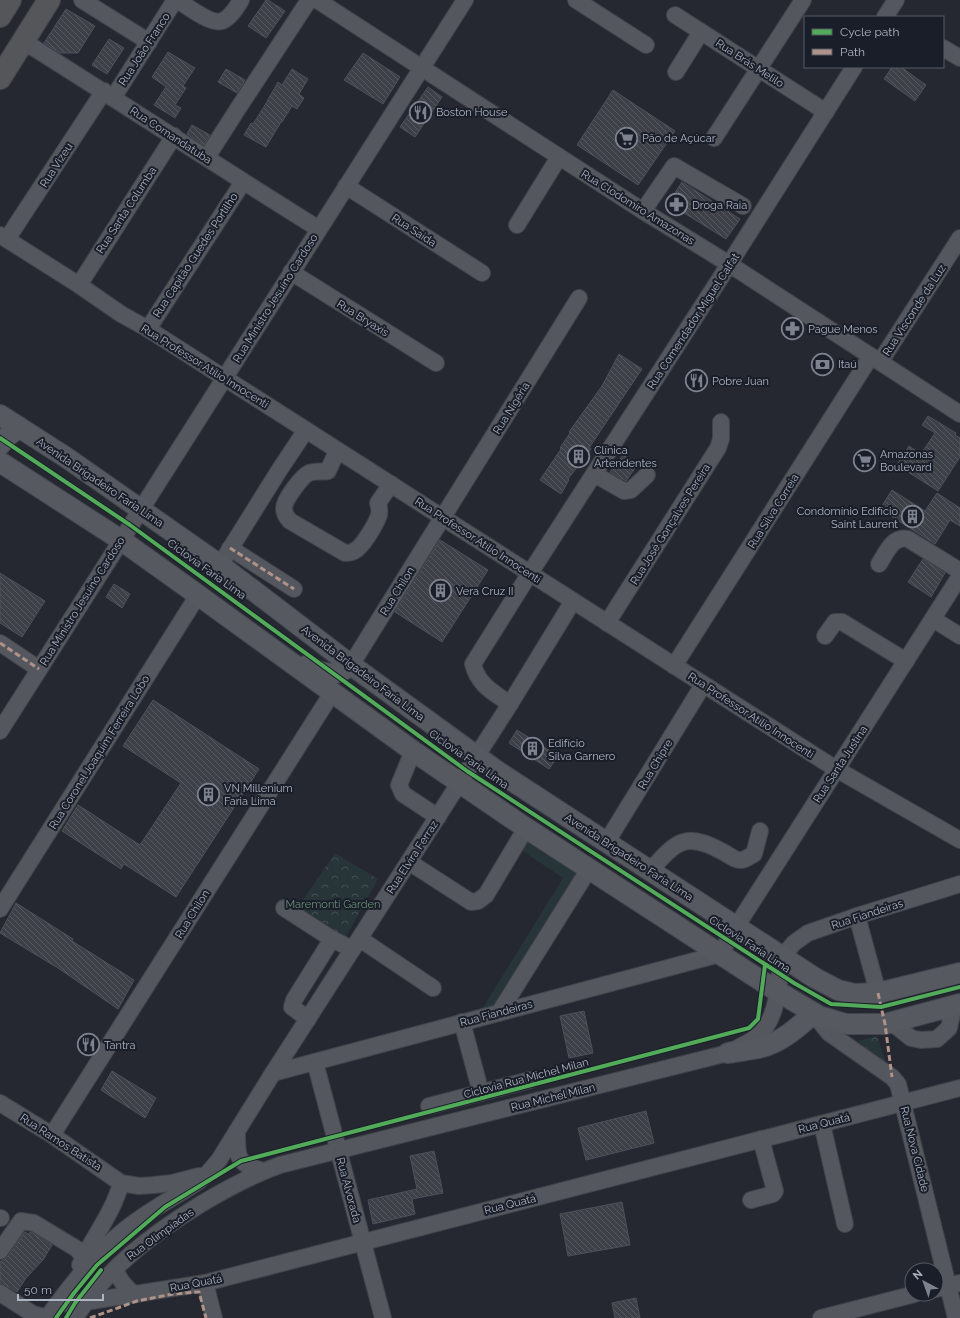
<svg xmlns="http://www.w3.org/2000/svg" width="960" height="1318" font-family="Raleway,sans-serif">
	<defs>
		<pattern id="forest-crowns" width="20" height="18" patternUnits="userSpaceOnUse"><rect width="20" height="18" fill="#273438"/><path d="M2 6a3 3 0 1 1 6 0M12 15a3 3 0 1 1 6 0" fill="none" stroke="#444f53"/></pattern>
		<pattern id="building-back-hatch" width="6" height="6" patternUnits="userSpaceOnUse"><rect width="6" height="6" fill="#3d4046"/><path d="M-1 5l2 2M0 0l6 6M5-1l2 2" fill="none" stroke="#56595f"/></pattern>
	</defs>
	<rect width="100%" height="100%" fill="#252830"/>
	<polygon fill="#273438" points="527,835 582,871 497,1008 479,1014 563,878 518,848"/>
	<g fill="url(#forest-crowns)">
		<polygon points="335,853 378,879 342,944 296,910"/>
		<polygon points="877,1036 886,1063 858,1041"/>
	</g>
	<g fill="url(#building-back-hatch)" stroke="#4d5058">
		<polygon points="266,0 268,0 285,11 266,38 248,26"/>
		<polygon points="66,9 95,26 78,53 60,53 44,43"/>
		<polygon points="109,39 124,48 107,74 92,65"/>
		<polygon points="168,52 195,68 183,86 186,88 175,105 181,108 175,118 154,105 166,87 152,77"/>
		<polygon points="363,53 400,77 383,104 344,80"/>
		<polygon points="892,67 901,67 926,85 915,101 884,79"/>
		<polygon points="226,69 245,80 237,93 218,82"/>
		<polygon points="292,69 308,79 299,94 304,98 297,109 292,106 282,122 281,122 266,147 244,135 251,123 253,124 265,105 278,82 282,85"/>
		<polygon points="428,87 442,97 415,137 400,127"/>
		<polygon points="613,90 675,131 638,185 577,145"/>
		<polygon points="192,125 210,135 204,145 187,134"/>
		<polygon points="682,182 740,219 726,239 668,203"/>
		<polygon points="619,354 642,369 589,448 591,449 568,479 569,480 561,494 540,480 561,449 560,448 570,433 569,432 602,386"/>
		<polygon points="928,416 956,433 955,435 960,438 960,457 938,491 897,465 909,446 921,454 935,433 922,425"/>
		<polygon points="623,455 638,464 626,481 610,472"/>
		<polygon points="892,490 925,511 937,493 960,508 960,526 950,520 935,544 880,509"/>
		<polygon points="440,540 488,570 442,642 395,612"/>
		<polygon points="923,559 945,573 931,597 908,582"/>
		<polygon points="0,573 45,601 22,637 0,623"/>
		<polygon points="114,584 130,594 122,608 106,597"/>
		<polygon points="153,700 259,769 176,897 124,864 121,869 62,831 78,805 140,845 181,783 123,746"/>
		<polygon points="517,730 558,756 549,769 509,743"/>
		<polygon points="16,903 73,939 72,941 134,980 118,1009 58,968 0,933"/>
		<polygon points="584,1011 593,1053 569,1058 560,1016"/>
		<polygon points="112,1071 156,1098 145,1118 101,1090"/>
		<polygon points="646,1111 654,1143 586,1160 578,1128"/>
		<polygon points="434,1151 443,1193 412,1199 415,1214 373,1224 368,1200 417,1189 410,1156"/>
		<polygon points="622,1202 630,1245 568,1256 560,1214"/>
		<polygon points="25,1232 28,1234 31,1232 52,1245 43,1260 26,1278 17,1292 5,1285 0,1284 0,1262 8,1256"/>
		<polygon points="636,1298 640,1318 615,1318 612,1303"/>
	</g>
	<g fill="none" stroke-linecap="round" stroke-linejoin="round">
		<defs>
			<g id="minor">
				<polyline points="82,0 149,42"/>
				<path d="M177,0C187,6 211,25 222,21C230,18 237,7 241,0"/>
				<polyline points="317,0 643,211 729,264 960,414"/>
				<polyline points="576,0 646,45"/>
				<polyline points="675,15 826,112"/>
				<polyline points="885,17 896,0"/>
				<path d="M23,41C122,103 219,167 319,229"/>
				<polyline points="943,48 960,58"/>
				<polyline points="676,72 701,32"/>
				<polyline points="113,98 175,0"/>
				<polyline points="714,138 803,0"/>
				<polyline points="207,157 239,107 309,0"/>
				<polyline points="346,186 482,273"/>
				<polyline points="643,211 674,166 743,206"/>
				<polyline points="517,225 559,157"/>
				<polyline points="0,235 79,285 121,314 148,329 836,769 960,840"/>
				<polyline points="7,239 104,91"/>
				<polyline points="291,272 436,363"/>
				<polyline points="79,285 174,136"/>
				<polyline points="148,329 243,182"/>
				<polyline points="880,362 960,238"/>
				<path d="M337,451L328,471C322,472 314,471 309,473C302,476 284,500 284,508C284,513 287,518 290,521L345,553C348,553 352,553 354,551C362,548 376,524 379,515C380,511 379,507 378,503L391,484"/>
				<polyline points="594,474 624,491 631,490 647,475"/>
				<polyline points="230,548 294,589"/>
				<path d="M879,564C886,553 893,535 908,539L960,571"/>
				<polyline points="220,565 280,469 306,430"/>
				<polyline points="933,619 960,636"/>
				<polyline points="607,623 718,448 721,439 721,422"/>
				<polyline points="825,636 835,622 842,622 906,661"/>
				<polyline points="0,643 39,669"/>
				<polyline points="351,665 579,298"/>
				<polyline points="674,666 871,356"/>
				<path d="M510,704C493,692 478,685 473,664L530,573L721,277L854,67"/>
				<polyline points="0,731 465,0"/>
				<polyline points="413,751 399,785 403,794 438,817"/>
				<polyline points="606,843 703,685"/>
				<polyline points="409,862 471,902 478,901 486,895 526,828"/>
				<path d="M650,871C677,840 686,831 725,853C730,856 737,861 742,860C746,859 750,856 754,854L760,831"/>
				<polyline points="284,908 332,939"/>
				<polyline points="0,909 198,595"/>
				<polyline points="857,916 878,993"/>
				<polyline points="360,939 433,988"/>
				<polyline points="499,1013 589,869"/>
				<polyline points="819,1016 821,1023 829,1033 892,1077 898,1084 956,1318"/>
				<polyline points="308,1019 292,1007 294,1000 332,939 344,945 352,950"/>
				<polyline points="462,1022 481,1093"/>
				<polyline points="891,1022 911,1038 921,1040 937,1039 949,1028 954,1005"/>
				<polyline points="315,1062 383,1318"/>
				<polyline points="273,1073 720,954 736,927 960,576"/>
				<polyline points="0,1103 52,1135 121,1183 139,1186 154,1185 172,1183 199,1176"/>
				<polyline points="429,1106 530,1080"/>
				<polyline points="822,1124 845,1224"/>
				<path d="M237,1131C237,1158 236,1163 263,1171"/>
				<polyline points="52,1135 332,693"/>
				<polyline points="751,1200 773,1194 775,1191 761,1139"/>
				<polyline points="0,1218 1,1218"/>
				<polyline points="0,1251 21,1221 34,1223 77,1249 84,1258"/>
				<path d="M80,1265C93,1237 113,1213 121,1183"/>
				<path d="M115,1269C119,1280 125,1287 134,1294"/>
				<polyline points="205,1283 214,1318"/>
				<polyline points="936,1289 960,1283"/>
				<polyline points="0,1293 33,1314 47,1318"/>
				<polyline points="57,1304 85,1302 205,1283 960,1088"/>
				<path d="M47,1318C69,1287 93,1256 122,1232C145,1212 174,1198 199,1181L207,1174L219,1160L273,1073L510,704L573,601"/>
				<path d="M75,1318C106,1269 152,1234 201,1204C226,1189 252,1175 280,1165L728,1053C737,1048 747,1044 755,1038C779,1021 778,983 782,957L794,943L808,933L857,916L960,884"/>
				<polyline points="821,1318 915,1294"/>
			</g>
			<g id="major">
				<polyline points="0,415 67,458 220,565 351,665 497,771 815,978 838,990 854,994 878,993 960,973"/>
				<polyline points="0,445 8,436 19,427"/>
				<polyline points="0,462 121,540 198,595 413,751 526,828 777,991 819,1016 846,1024 885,1024 960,1004"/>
				<path d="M305,666C324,673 333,679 351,665"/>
				<path d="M728,1053C738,1051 749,1050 759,1048C781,1043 798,1027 814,1013"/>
			</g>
			<g id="highway">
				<polyline points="0,16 10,0"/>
				<polyline points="0,78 49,0"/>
			</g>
		</defs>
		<use href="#minor" stroke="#404349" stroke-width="18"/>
		<use href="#major" stroke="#42454d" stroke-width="22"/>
		<use href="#highway" stroke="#42444b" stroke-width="24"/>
		<use href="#minor" stroke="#55575e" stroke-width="16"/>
		<use href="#major" stroke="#575960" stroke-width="20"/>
		<use href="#highway" stroke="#545659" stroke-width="22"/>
		<g stroke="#af9288" stroke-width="3" stroke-dasharray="6 3" stroke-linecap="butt">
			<polyline points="230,548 294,589"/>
			<polyline points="0,643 39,669"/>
			<polyline points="878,993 885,1024 892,1077"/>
			<polyline points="90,1318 137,1301 173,1294 199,1292 206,1318"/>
		</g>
		<defs>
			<g id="cycleway">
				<polyline points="0,438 130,525 467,771 794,983 831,1004 881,1007 960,987"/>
				<polyline points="56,1318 74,1293 97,1265 165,1207 241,1161 749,1028 758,1019 765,965"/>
				<polyline points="66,1318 75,1303 101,1270"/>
			</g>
		</defs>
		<use href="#cycleway" stroke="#1a1e29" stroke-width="6"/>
		<use href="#cycleway" stroke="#51ab58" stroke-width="4"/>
	</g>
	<defs>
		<symbol id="restaurant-ring" viewBox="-11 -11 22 22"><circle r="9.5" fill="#1a1e29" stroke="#7e828f" stroke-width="1.5"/><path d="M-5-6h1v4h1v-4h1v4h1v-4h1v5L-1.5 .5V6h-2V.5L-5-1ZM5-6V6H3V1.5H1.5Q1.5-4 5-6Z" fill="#7e828f"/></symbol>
		<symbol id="supermarket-ring" viewBox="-11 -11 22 22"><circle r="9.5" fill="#1a1e29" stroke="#7e828f" stroke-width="1.5"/><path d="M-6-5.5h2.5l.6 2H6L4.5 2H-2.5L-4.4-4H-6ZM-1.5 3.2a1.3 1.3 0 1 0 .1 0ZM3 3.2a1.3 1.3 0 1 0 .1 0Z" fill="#7e828f"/></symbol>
		<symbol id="pharmacy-ring" viewBox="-11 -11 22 22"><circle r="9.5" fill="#1a1e29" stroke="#7e828f" stroke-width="1.5"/><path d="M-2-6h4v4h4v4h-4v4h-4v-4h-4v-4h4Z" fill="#7e828f"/></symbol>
		<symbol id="bank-ring" viewBox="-11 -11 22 22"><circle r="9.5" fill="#1a1e29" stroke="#7e828f" stroke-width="1.5"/><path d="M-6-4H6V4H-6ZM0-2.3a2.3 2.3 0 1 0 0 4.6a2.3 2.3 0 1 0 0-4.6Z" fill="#7e828f"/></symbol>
		<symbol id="building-ring" viewBox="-11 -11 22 22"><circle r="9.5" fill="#1a1e29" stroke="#7e828f" stroke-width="1.5"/><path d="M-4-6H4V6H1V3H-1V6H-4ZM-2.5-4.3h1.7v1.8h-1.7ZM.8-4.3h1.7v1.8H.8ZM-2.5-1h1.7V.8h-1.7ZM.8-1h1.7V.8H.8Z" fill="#7e828f"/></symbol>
	</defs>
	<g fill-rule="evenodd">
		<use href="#restaurant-ring" x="408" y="100" width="25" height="25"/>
		<use href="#supermarket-ring" x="614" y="126" width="25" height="25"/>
		<use href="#pharmacy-ring" x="664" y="192" width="25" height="25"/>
		<use href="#pharmacy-ring" x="780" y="316" width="25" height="25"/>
		<use href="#bank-ring" x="810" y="352" width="25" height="25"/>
		<use href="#restaurant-ring" x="684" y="368" width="25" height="25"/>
		<use href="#building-ring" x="566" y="444" width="25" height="25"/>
		<use href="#supermarket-ring" x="852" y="448" width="25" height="25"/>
		<use href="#building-ring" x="900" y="504" width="25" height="25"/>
		<use href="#building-ring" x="428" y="578" width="25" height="25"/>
		<use href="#building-ring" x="520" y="736" width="25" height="25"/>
		<use href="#building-ring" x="196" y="782" width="25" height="25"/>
		<use href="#restaurant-ring" x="76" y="1032" width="25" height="25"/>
	</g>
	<g text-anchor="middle" stroke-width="4" stroke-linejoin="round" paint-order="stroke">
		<g font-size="11" fill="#aeb3c2" stroke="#1a1e29">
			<text transform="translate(144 49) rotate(-57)" y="4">Rua João Franco</text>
			<text transform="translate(750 63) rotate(33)" y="4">Rua Brás Melilo</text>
			<text transform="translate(171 135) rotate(33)" y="4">Rua Comandatuba</text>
			<text transform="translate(56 165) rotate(-57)" y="4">Rua Vizeu</text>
			<text transform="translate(638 207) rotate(32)" y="4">Rua Clodomiro Amazonas</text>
			<text transform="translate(126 210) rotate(-57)" y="4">Rua Santa Columba</text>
			<text transform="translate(414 230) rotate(33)" y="4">Rua Saida</text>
			<text transform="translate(195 255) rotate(-57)" y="4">Rua Capitão Guedes Portilho</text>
			<text transform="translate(275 298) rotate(-58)" y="4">Rua Ministro Jesuíno Cardoso</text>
			<text transform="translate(914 310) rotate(-57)" y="4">Rua Visconde da Luz</text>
			<text transform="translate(363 318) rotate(32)" y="4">Rua Bryaxis</text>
			<text transform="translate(693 321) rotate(-57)" y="4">Rua Comendador Miguel Calfat</text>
			<text transform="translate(205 366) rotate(32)" y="4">Rua Professor Atílio Innocenti</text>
			<text transform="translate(511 408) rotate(-58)" y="4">Rua Nigéria</text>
			<text transform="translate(100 482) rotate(34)" y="4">Avenida Brigadeiro Faria Lima</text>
			<text transform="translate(773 511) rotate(-58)" y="4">Rua Silva Correia</text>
			<text transform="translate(670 524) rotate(-58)" y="4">Rua José Gonçalves Pereira</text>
			<text transform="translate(478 540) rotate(33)" y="4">Rua Professor Atílio Innocenti</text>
			<text transform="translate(207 569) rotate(36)" y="4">Ciclovia Faria Lima</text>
			<text transform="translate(397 591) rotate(-58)" y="4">Rua Chilon</text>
			<text transform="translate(82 601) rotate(-58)" y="4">Rua Ministro Jesuíno Cardoso</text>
			<text transform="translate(363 673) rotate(37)" y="4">Avenida Brigadeiro Faria Lima</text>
			<text transform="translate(751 715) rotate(33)" y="4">Rua Professor Atílio Innocenti</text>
			<text transform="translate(99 752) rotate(-58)" y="4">Rua Coronel Joaquim Ferreira Lobo</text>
			<text transform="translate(469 759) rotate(35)" y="4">Ciclovia Faria Lima</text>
			<text transform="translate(655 764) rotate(-59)" y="4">Rua Chipre</text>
			<text transform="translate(840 764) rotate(-57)" y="4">Rua Santa Justina</text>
			<text transform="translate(412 857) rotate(-57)" y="4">Rua Elvira Ferraz</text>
			<text transform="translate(629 857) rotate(33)" y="4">Avenida Brigadeiro Faria Lima</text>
			<text transform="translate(192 914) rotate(-58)" y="4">Rua Chilon</text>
			<text transform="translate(867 914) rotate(-18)" y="4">Rua Fiandeiras</text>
			<text transform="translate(750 944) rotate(33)" y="4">Ciclovia Faria Lima</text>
			<text transform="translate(496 1013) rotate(-15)" y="4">Rua Fiandeiras</text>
			<text transform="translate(526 1078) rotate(-15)" y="4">Ciclovia Rua Michel Milan</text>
			<text transform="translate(553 1097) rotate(-14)" y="4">Rua Michel Milan</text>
			<text transform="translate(824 1123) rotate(-14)" y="4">Rua Quatá</text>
			<text transform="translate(61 1142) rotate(33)" y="4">Rua Ramos Batista</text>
			<text transform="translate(915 1149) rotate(76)" y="4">Rua Nova Cidade</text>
			<text transform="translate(349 1190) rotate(75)" y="4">Rua Alvorada</text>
			<text transform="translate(510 1204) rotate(-14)" y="4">Rua Quatá</text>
			<text transform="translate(160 1234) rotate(-36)" y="4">Rua Olimpíadas</text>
			<text transform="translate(196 1283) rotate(-11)" y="4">Rua Quatá</text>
		</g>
		<g font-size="11" fill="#aeb3c2" stroke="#1a1e29" text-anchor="start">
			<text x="436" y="116">Boston House</text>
			<text x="642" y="142">Pão de Açúcar</text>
			<text x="692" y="209">Droga Raia</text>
			<text x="808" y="333">Pague Menos</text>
			<text x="838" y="368">Itaú</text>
			<text x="712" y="385">Pobre Juan</text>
			<text x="594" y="454">Clínica<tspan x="594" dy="13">Artendentes</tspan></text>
			<text x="880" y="458">Amazonas<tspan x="880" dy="13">Boulevard</tspan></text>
			<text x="898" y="515" text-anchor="end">Condomínio Edifício<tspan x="898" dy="13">Saint Laurent</tspan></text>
			<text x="456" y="595">Vera Cruz II</text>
			<text x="548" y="747">Edifício<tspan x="548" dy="13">Silva Garnero</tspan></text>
			<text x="224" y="792">VN Millenium<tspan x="224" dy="13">Faria Lima</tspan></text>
			<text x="104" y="1049">Tantra</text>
		</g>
		<g font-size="11" fill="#688f76" stroke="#1a1e29">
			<text x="333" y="908">Maremonti Garden</text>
		</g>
	</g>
	<rect x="804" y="16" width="140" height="52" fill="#1a1e29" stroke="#555a66"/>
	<rect x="812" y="29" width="20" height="6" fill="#51ab58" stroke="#555a66"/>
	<text x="840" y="36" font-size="12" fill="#aeb3c2">Cycle path</text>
	<rect x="812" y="49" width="20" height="6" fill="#af9288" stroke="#555a66"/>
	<text x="840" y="56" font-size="12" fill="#aeb3c2">Path</text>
	<g transform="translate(924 1282) rotate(319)"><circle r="19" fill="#1a1e29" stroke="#555a66"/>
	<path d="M0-3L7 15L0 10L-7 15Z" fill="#7e828f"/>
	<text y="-6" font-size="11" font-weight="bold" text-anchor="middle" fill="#aeb3c2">N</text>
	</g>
	<path d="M18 1294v6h85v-6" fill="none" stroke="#aeb3c2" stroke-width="2"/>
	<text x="24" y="1294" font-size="12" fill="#aeb3c2" stroke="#1a1e29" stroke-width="3" paint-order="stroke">50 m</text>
</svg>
